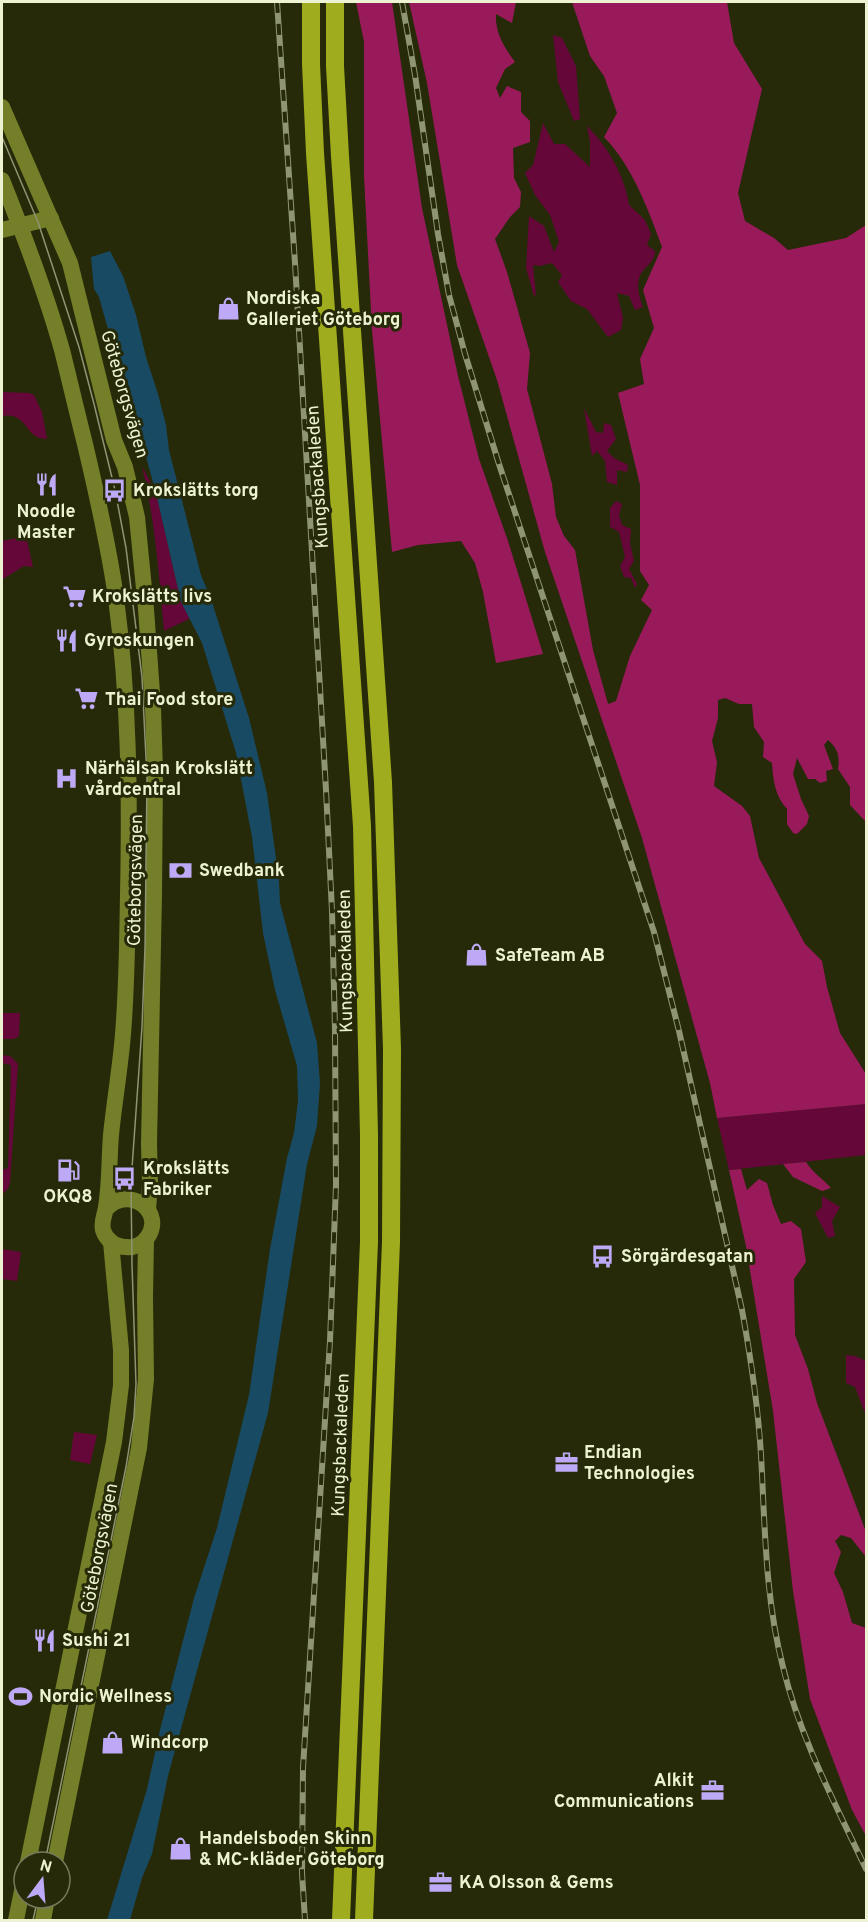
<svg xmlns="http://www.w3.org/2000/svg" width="868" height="1922" font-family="Overpass,sans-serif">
	<rect width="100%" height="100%" fill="#262a08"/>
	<g fill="#650739">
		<polygon points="553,35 562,38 576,66 580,119 574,121 558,82"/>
		<path d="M543,123L554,144H565L590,167V142L587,126C608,147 625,176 629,205L645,220L651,234L647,245L655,251C655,261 648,264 642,272C635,282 639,297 643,307L635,310L629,296L617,293L623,318L621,330L608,337L587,309L571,301L558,282L562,275L552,263L540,266L533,265L536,295L534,296L526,268L529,216L544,226L554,252L559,242L550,215L535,195L525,173L533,165Z"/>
		<path d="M2,392L29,393L34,395L42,412L47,439C24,439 28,411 2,416Z"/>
		<polygon points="584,408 596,432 603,433 604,423 611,425 616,439 607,451 614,458 628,465 627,472 617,470 617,485 607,482 605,461 597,451 592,456"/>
		<path d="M142,466L156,493L181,602L191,618L164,631C159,575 155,520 142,466Z"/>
		<polygon points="616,501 622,504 619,515 622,525 631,529 630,543 634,561 629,569 637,584 635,588 631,578 624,577 620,566 625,557 619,532 610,527 610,508"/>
		<polygon points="26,536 33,567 24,566 3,579 2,578 2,541"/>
		<polygon points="2,1013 20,1013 19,1036 14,1039 2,1039"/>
		<polygon points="2,1055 10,1056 18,1064 10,1183 8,1189 2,1194 2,1170 8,1168 11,1065 2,1063"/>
		<polygon points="866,1104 866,1155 729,1170 717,1118"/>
		<polygon points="822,1196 840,1207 832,1221 835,1236 828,1238 815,1213 822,1207"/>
		<polygon points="2,1249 21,1252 17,1281 2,1279"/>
		<polygon points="846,1355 855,1356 866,1361 866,1416 855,1387 846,1383"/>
		<polygon points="74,1432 97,1435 90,1464 70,1460"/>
	</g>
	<g fill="#991a5b">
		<polygon points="356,2 392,2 422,208 458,376 479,459 508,541 543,654 496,663 483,592 475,563 461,541 418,545 392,552 372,330 364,176 364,42"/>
		<path d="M409,2H516L512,23L496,14C495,33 504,47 515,62L505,69L496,88L500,98L507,86L521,92V112L530,121V142L513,148L514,178L521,192L520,207L510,217L495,239L507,272L530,353L527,389L552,484L556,517L564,536L575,550L593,650L608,704L616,701L630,656L652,610L641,600L649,585L640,571V485L618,393L644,384L640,359L654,328L643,290L662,247C648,209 633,167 604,137L617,113L604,76L590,56L572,2H727L734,43L762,89L738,193L745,221L774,238L788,250L846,238L866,225V822L850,805V787L838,769C840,756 838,749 828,740L824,745L833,769L826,771L827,781L820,783L815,779H808L797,758L793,774L801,799L809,816L807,824L797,834L793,833L787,824V809C775,796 773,780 772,763L763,757L764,742L754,727L752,704H739L725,698L718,700V718L712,741L717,762L714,786L742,806L750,816L759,858L805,944L822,961L827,987L840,1033L866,1074V1104L717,1118L710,1083L642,838L545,552L497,380L457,265L427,83Z"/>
		<path d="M806,1162C812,1172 823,1179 831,1188L822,1191L793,1177L783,1164Z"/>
		<polygon points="741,1169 747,1190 759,1179 767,1183 773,1205 781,1224 791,1221 801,1229 806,1262 794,1279 795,1335 808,1369 817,1403 866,1532 866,1557 851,1538 841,1535 835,1541 841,1552 834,1573 843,1592 852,1623 866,1628 866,1836 852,1810 810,1699 793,1591 773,1411 746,1246 729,1170"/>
	</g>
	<polygon fill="#194a63" points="110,251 123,276 136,315 146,357 158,394 166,425 169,450 201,575 211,599 249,718 267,793 279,880 280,903 317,1043 320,1083 317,1126 307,1164 268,1413 168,1776 152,1854 142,1878 130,1920 107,1920 147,1789 160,1730 194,1598 217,1528 249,1395 270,1249 287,1158 294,1133 298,1101 297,1066 275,990 263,933 252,837 236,753 202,643 181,602 156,493 131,403 126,394 99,297 94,289 91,257"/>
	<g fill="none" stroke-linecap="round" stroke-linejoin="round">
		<g stroke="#757e28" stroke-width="16">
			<polyline points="2,107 70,263 114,440 125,467 137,517 146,609 153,707 155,772 154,895 149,1144 150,1183 148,1210"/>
			<path d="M2,180C24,235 46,293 62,350C70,382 77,413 85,444C97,495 109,547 116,598C129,697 130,795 128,894C127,944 127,995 122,1045C119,1075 114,1105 111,1135C109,1159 110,1183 106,1207C105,1215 101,1221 103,1230C106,1240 115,1247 126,1247C134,1248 142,1244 147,1238C166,1212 129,1184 106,1209"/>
			<polyline points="2,230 51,218"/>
			<polyline points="28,1862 114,1442 121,1385 121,1350 111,1242"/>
			<polyline points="55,1862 139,1448 146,1379 145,1298 146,1239"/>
			<polyline points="16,1920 24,1881"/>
			<polyline points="43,1920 47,1898"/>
		</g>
		<g stroke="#9eac1d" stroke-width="18">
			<polyline points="311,2 311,64 315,153 362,826 369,1135 369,1242 341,1920"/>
			<polyline points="335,2 335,66 340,156 383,782 392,1049 391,1242 364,1920"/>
		</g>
		<g stroke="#8f9472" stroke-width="1.5">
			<polyline points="2,137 38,222 79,347 94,404 115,490 126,548 142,677 147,778 145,948 142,1027 131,1182 132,1265 136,1384 134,1417 126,1467 45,1862"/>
			<polyline points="33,1920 38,1898"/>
		</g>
		<defs>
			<g id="rail">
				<polyline points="277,2 295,263 326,790 332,911 335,1029 336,1185 330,1341 303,1768 302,1873 305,1920"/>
				<path d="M402,2L415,75L438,234L449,295L465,354L498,461L654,932L679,1031L742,1310C751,1359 758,1406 761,1455C765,1526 765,1598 783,1667C800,1738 835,1803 866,1869"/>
			</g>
		</defs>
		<use href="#rail" stroke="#8f9472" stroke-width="6"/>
		<use href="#rail" stroke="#262a08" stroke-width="4" stroke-dasharray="11" stroke-linecap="butt"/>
	</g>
	<defs>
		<symbol id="shop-bare" viewBox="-9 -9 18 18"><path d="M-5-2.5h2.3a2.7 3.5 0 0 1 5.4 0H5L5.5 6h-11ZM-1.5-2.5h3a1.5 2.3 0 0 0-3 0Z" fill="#bda9f5" stroke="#262a08" stroke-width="2.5" paint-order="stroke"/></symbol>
		<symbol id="restaurant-bare" viewBox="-9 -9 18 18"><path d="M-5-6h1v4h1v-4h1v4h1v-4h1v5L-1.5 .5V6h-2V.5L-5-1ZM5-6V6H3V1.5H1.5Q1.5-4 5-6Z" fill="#bda9f5" stroke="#262a08" stroke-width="2.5" paint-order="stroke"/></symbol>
		<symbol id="bus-bare" viewBox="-9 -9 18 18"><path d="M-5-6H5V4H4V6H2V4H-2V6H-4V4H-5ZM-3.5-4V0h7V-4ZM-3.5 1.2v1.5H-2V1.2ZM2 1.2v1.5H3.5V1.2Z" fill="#bda9f5" stroke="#262a08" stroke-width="2.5" paint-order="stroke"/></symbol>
		<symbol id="supermarket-bare" viewBox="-9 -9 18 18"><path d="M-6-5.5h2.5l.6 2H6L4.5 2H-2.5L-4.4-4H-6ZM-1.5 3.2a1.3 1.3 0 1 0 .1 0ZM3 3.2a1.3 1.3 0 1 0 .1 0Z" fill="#bda9f5" stroke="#262a08" stroke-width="2.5" paint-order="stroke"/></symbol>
		<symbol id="hospital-bare" viewBox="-9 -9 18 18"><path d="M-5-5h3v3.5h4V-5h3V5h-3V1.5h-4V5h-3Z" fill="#bda9f5" stroke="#262a08" stroke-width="2.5" paint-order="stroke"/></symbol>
		<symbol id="bank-bare" viewBox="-9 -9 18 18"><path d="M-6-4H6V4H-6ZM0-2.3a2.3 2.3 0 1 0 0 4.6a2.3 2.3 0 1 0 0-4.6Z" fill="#bda9f5" stroke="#262a08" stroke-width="2.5" paint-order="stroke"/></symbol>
		<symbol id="fuel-bare" viewBox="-9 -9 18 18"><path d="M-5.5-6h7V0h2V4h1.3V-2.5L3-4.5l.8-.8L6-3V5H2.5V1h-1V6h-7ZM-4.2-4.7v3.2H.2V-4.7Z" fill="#bda9f5" stroke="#262a08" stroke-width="2.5" paint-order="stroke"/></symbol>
		<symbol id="office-bare" viewBox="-9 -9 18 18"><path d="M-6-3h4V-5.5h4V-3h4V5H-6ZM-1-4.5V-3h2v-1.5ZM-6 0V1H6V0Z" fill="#bda9f5" stroke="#262a08" stroke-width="2.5" paint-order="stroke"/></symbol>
		<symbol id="stadium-bare" viewBox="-9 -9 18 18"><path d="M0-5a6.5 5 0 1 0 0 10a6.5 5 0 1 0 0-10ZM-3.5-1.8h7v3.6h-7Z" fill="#bda9f5" stroke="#262a08" stroke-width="2.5" paint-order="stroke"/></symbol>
	</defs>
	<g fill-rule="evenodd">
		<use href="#shop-bare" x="212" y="292" width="33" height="33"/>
		<use href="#restaurant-bare" x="30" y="468" width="33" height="33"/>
		<use href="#bus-bare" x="98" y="474" width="33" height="33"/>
		<use href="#supermarket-bare" x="58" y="580" width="33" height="33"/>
		<use href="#restaurant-bare" x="50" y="624" width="33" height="33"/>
		<use href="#supermarket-bare" x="70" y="682" width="33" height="33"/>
		<use href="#hospital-bare" x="50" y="762" width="33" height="33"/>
		<use href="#bank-bare" x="164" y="854" width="33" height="33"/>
		<use href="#shop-bare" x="460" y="938" width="33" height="33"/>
		<use href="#fuel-bare" x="52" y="1154" width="33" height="33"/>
		<use href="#bus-bare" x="108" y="1162" width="33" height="33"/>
		<use href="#bus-bare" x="586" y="1240" width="33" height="33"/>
		<use href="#office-bare" x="550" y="1446" width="33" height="33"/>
		<use href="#restaurant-bare" x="28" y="1624" width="33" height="33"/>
		<use href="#stadium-bare" x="4" y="1680" width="33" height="33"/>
		<use href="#shop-bare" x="96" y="1726" width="33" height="33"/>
		<use href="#office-bare" x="696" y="1774" width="33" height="33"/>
		<use href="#shop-bare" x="164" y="1832" width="33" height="33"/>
		<use href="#office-bare" x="424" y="1866" width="33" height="33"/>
	</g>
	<g text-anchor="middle" stroke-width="6" stroke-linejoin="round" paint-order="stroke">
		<g font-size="18" font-weight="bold" fill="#edf3d2" stroke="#262a08" text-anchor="start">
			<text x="246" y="304">Nordiska<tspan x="246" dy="21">Galleriet Göteborg</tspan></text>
			<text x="133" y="496">Krokslätts torg</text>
			<text x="46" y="517" text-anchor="middle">Noodle<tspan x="46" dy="21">Master</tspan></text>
			<text x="92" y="602">Krokslätts livs</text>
			<text x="84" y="646">Gyroskungen</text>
			<text x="105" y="705">Thai Food store</text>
			<text x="85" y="774">Närhälsan Krokslätt<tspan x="85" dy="21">vårdcentral</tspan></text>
			<text x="199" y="876">Swedbank</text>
			<text x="495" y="961">SafeTeam AB</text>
			<text x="143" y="1174">Krokslätts<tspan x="143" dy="21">Fabriker</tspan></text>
			<text x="68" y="1202" text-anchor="middle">OKQ8</text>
			<text x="621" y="1262">Sörgärdesgatan</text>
			<text x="584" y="1458">Endian<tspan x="584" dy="21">Technologies</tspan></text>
			<text x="62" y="1646">Sushi 21</text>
			<text x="39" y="1702">Nordic Wellness</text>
			<text x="130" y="1748">Windcorp</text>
			<text x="694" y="1786" text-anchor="end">Alkit<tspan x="694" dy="21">Communications</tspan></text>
			<text x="199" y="1844">Handelsboden Skinn<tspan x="199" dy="21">&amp; MC-kläder Göteborg</tspan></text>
			<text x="459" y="1888">KA Olsson &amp; Gems</text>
		</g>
		<g font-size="18" fill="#edf3d2" stroke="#262a08">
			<text transform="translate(125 394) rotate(74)" y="6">Göteborgsvägen</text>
			<text transform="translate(317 477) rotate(-94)" y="6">Kungsbackaleden</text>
			<text transform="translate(135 880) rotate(-89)" y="6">Göteborgsvägen</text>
			<text transform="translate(345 961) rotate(-91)" y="6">Kungsbackaleden</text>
			<text transform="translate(340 1445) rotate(-88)" y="6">Kungsbackaleden</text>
			<text transform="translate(99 1548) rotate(-79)" y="6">Göteborgsvägen</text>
		</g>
	</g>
	<rect width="868" height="1922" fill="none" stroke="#edf3d2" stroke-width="6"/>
	<g transform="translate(42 1880) rotate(16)"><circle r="28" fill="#262a08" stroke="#767a59" stroke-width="1.5"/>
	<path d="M0-4.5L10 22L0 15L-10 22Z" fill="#bda9f5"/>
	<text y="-9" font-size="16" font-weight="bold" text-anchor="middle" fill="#edf3d2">N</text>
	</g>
</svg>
